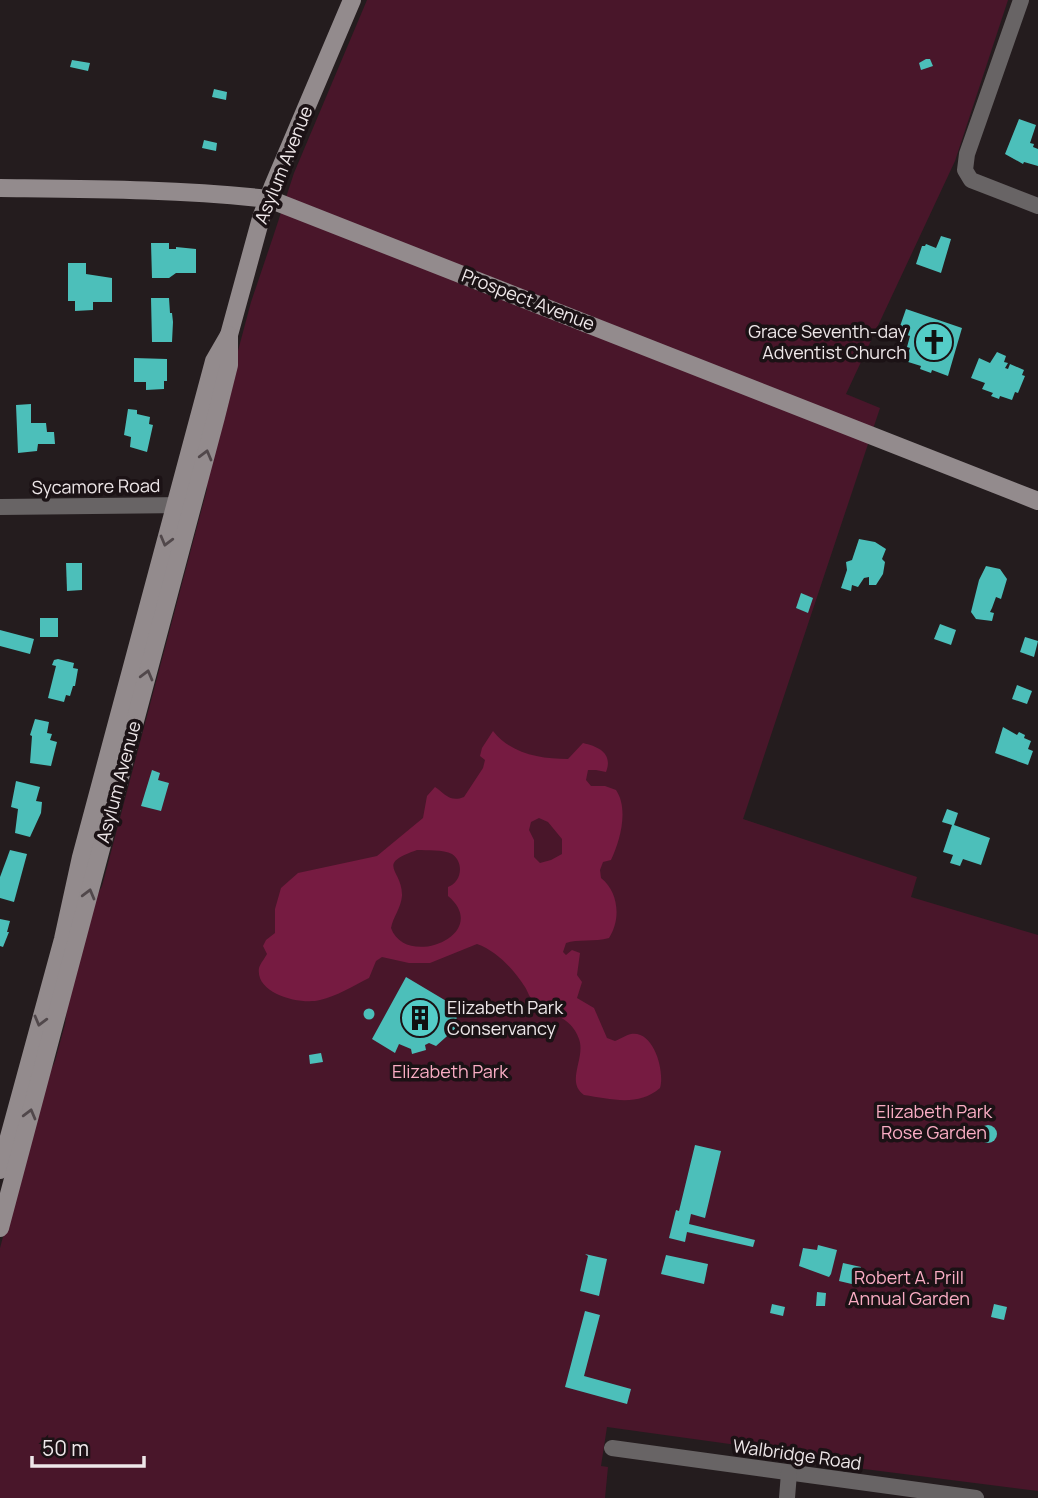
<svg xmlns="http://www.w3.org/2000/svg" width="1038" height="1498" font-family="Manrope,sans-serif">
	<rect width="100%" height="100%" fill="#241c1e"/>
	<polygon fill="#49162a" points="367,0 1008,0 955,161 846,394 880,408 743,819 917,877 911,897 1038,935 1038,1491 809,1462 809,1455 607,1427 601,1466 608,1467 605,1498 0,1498 0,1248 43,1088 55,1061 65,1024 71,982 93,903 102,886 207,489 207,467 251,302 273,237 294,173"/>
	<path fill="#761b41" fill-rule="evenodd" d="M493,731C511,754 540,759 568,759L583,743C600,747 613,754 606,772L596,770H588L586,780L591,786H605L616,790C629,809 620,841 611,860L603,862L600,870L601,878C619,892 621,920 609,938C595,942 577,939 566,943L563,952L566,955L572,950L580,953L577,975L582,982L577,998L594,1008L607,1038L615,1041C620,1039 626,1035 631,1034C654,1030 665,1072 660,1088C638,1107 611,1099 584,1095C565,1082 586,1058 579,1039C571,1016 550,1015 534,1001C529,997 528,992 525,987C514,970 497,951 477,944L430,963H409L382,957L376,961L369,978C353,986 337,996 320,1000C301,1005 255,994 259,968C260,964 265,958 267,954L263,946L266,940L275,933V909L281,888L298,873L377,856L423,818L427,796L435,787C444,793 450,803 464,797L483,768L485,760L480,756L482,748ZM539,818L548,822L562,839V854L551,860L540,863L534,857V840L529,830L531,822ZM417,850C427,851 443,849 452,854C465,863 461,883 448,887V896C493,934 406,970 391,928C393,917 401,908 402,896C403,869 374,865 417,850Z"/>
	<g fill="#4cbfba">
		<polygon points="926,59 930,59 933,66 921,70 919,63"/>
		<polygon points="72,60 90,63 88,71 70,67"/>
		<polygon points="214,89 227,92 226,100 212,97"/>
		<polygon points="1019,119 1036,125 1030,143 1034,144 1033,147 1038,149 1038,166 1024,162 1023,164 1005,154"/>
		<polygon points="204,140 217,143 216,151 202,148"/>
		<polygon points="941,236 951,239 941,273 916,264 922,246 925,246 926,244 936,248"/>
		<polygon points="151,243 169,243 169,249 176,249 176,247 196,249 196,273 176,273 169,278 152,278"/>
		<polygon points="68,263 86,263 86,274 112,278 112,302 93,302 93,310 75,311 75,301 68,301"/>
		<polygon points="151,298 169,298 170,313 172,313 173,322 172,342 152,342"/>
		<polygon points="906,309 962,328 948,376 932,370 931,373 920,369 921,366 905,361 910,348 907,347 910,336 898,332"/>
		<polygon points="997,352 1006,356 1004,362 1008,363 1005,368 1008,369 1010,364 1024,370 1022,375 1025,376 1018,393 1015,392 1012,400 1000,396 999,399 991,396 993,393 982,389 985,383 971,378 979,358 990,363"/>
		<polygon points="134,358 167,359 167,381 164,381 164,389 146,390 146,382 134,382"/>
		<polygon points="31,404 31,423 46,423 47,432 54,432 55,444 38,444 37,451 18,453 16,405"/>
		<polygon points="128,409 137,410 137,414 150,417 149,424 153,425 147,452 130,447 131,437 124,435"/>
		<polygon points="859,539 875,542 886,549 882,559 885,562 883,574 876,585 869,585 869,577 864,578 858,587 852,585 851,591 841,588 847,570 846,562 852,560"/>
		<polygon points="66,563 82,563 82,590 67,591"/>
		<polygon points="986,566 1000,569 1007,579 1001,599 996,597 992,608 990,612 994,613 992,621 976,619 971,612 979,580"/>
		<polygon points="801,593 813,598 808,613 796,608"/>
		<rect x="40" y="618" width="18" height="19"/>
		<polygon points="940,624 956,630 951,645 934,639"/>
		<polygon points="0,630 34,639 30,654 0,646"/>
		<polygon points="1025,637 1038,641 1034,657 1020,652"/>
		<polygon points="58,659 74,663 73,668 78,669 75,686 73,686 70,696 66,695 64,702 48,698 56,666 52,665 54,660"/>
		<polygon points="1017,685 1032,691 1027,704 1012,699"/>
		<polygon points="35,719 49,722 47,733 52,734 50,740 57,742 51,766 30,763 32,736 30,735"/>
		<polygon points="1003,727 1017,735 1019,732 1025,735 1024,738 1031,741 1028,749 1033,751 1028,765 995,753"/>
		<polygon points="152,770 160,773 158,780 169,783 161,811 141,806"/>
		<polygon points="16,781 40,787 36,801 42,802 41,813 30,837 15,833 18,809 11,807"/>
		<polygon points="947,809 958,813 954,825 990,838 981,865 963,859 960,866 950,863 953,855 943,852 952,825 942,822"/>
		<polygon points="10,850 27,854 14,902 0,898 0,877"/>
		<polygon points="0,919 10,921 7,932 9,932 3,947 0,946"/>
		<polygon points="406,977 458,1008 455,1029 436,1046 429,1043 425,1045 426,1050 412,1054 411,1049 399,1044 395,1053 372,1039"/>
		<circle cx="369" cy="1014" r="5.5"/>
		<polygon points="321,1053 323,1062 310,1064 309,1055"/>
		<circle cx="988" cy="1134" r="9"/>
		<polygon points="695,1145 721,1151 705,1218 691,1214 689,1224 755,1240 753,1247 687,1232 685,1242 669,1238 676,1210 679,1211"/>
		<polygon points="818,1245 837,1250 831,1274 829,1277 799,1266 803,1248 817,1250"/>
		<polygon points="585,1254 607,1259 599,1296 580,1291 588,1256"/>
		<polygon points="666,1255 708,1264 704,1284 661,1274"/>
		<polygon points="843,1263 861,1267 861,1280 857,1279 856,1285 839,1281"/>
		<polygon points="817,1292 826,1293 825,1306 816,1306"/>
		<polygon points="772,1304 785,1307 783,1316 770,1313"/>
		<polygon points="994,1304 1007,1307 1004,1320 991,1317"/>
		<polygon points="585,1311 600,1315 584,1376 631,1389 627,1404 565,1387"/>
	</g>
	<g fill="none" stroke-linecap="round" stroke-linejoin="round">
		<g stroke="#686465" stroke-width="16">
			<polyline points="1021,0 967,154 965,170 971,180 1038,206"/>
			<polyline points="0,507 186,505"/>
			<polyline points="612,1448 976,1498"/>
			<polyline points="787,1498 789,1473"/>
		</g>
		<g stroke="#938b8d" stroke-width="18">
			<path d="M0,188C90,189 179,189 269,199L1038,501"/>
			<polyline points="0,1170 63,939 81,857 214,361 229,335 261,218 273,186 352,0"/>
			<polyline points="0,1228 216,417 229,365 229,335"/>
		</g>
	</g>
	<defs><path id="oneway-chevron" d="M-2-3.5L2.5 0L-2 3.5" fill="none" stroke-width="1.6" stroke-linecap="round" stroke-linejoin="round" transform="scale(1.75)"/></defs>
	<g stroke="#51484b">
		<use href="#oneway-chevron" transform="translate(206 455) rotate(-75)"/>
		<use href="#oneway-chevron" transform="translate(166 541) rotate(105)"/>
		<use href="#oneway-chevron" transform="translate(147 675) rotate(-75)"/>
		<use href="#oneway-chevron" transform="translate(89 894) rotate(-75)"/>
		<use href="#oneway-chevron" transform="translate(40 1021) rotate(105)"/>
		<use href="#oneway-chevron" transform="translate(30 1114) rotate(-75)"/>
	</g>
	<defs>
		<symbol id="church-disc" viewBox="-11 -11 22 22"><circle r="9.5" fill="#54cdc8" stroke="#1b1215"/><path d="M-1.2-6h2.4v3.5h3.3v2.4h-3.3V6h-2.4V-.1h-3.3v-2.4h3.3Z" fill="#111"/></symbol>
		<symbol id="building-disc" viewBox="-11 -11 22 22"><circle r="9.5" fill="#54cdc8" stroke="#1b1215"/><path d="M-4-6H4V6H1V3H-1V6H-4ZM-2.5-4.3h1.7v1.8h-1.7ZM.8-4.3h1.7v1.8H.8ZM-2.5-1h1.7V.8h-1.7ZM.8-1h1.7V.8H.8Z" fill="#111"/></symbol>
	</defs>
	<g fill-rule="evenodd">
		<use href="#church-disc" x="912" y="320" width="44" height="44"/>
		<use href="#building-disc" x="398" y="996" width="44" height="44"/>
	</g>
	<g text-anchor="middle" stroke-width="7" stroke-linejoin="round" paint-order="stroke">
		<g font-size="18" fill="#eee7e9" stroke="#1b1215">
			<text transform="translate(284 165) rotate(-68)" y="6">Asylum Avenue</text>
			<text transform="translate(528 300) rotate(21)" y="6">Prospect Avenue</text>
			<text transform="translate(96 487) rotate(-1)" y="6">Sycamore Road</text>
			<text transform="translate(119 782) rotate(-75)" y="6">Asylum Avenue</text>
			<text transform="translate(797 1455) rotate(8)" y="6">Walbridge Road</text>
		</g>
		<g font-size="18" fill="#eee7e9" stroke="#1b1215" text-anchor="end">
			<text x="907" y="338">Grace Seventh-day<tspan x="907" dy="21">Adventist Church</tspan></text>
			<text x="447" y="1014" text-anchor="start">Elizabeth Park<tspan x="447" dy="21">Conservancy</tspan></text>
		</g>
		<g font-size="18" fill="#faadc4" stroke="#1b1215">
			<text x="450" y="1078">Elizabeth Park</text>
			<text x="934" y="1118">Elizabeth Park<tspan x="934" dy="21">Rose Garden</tspan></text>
			<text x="909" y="1284">Robert A. Prill<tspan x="909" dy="21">Annual Garden</tspan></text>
		</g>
	</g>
	<path d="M32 1456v10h112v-10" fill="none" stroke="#eee7e9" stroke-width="3.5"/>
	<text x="42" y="1456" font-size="21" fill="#eee7e9" stroke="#1b1215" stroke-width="5" paint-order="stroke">50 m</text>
</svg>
